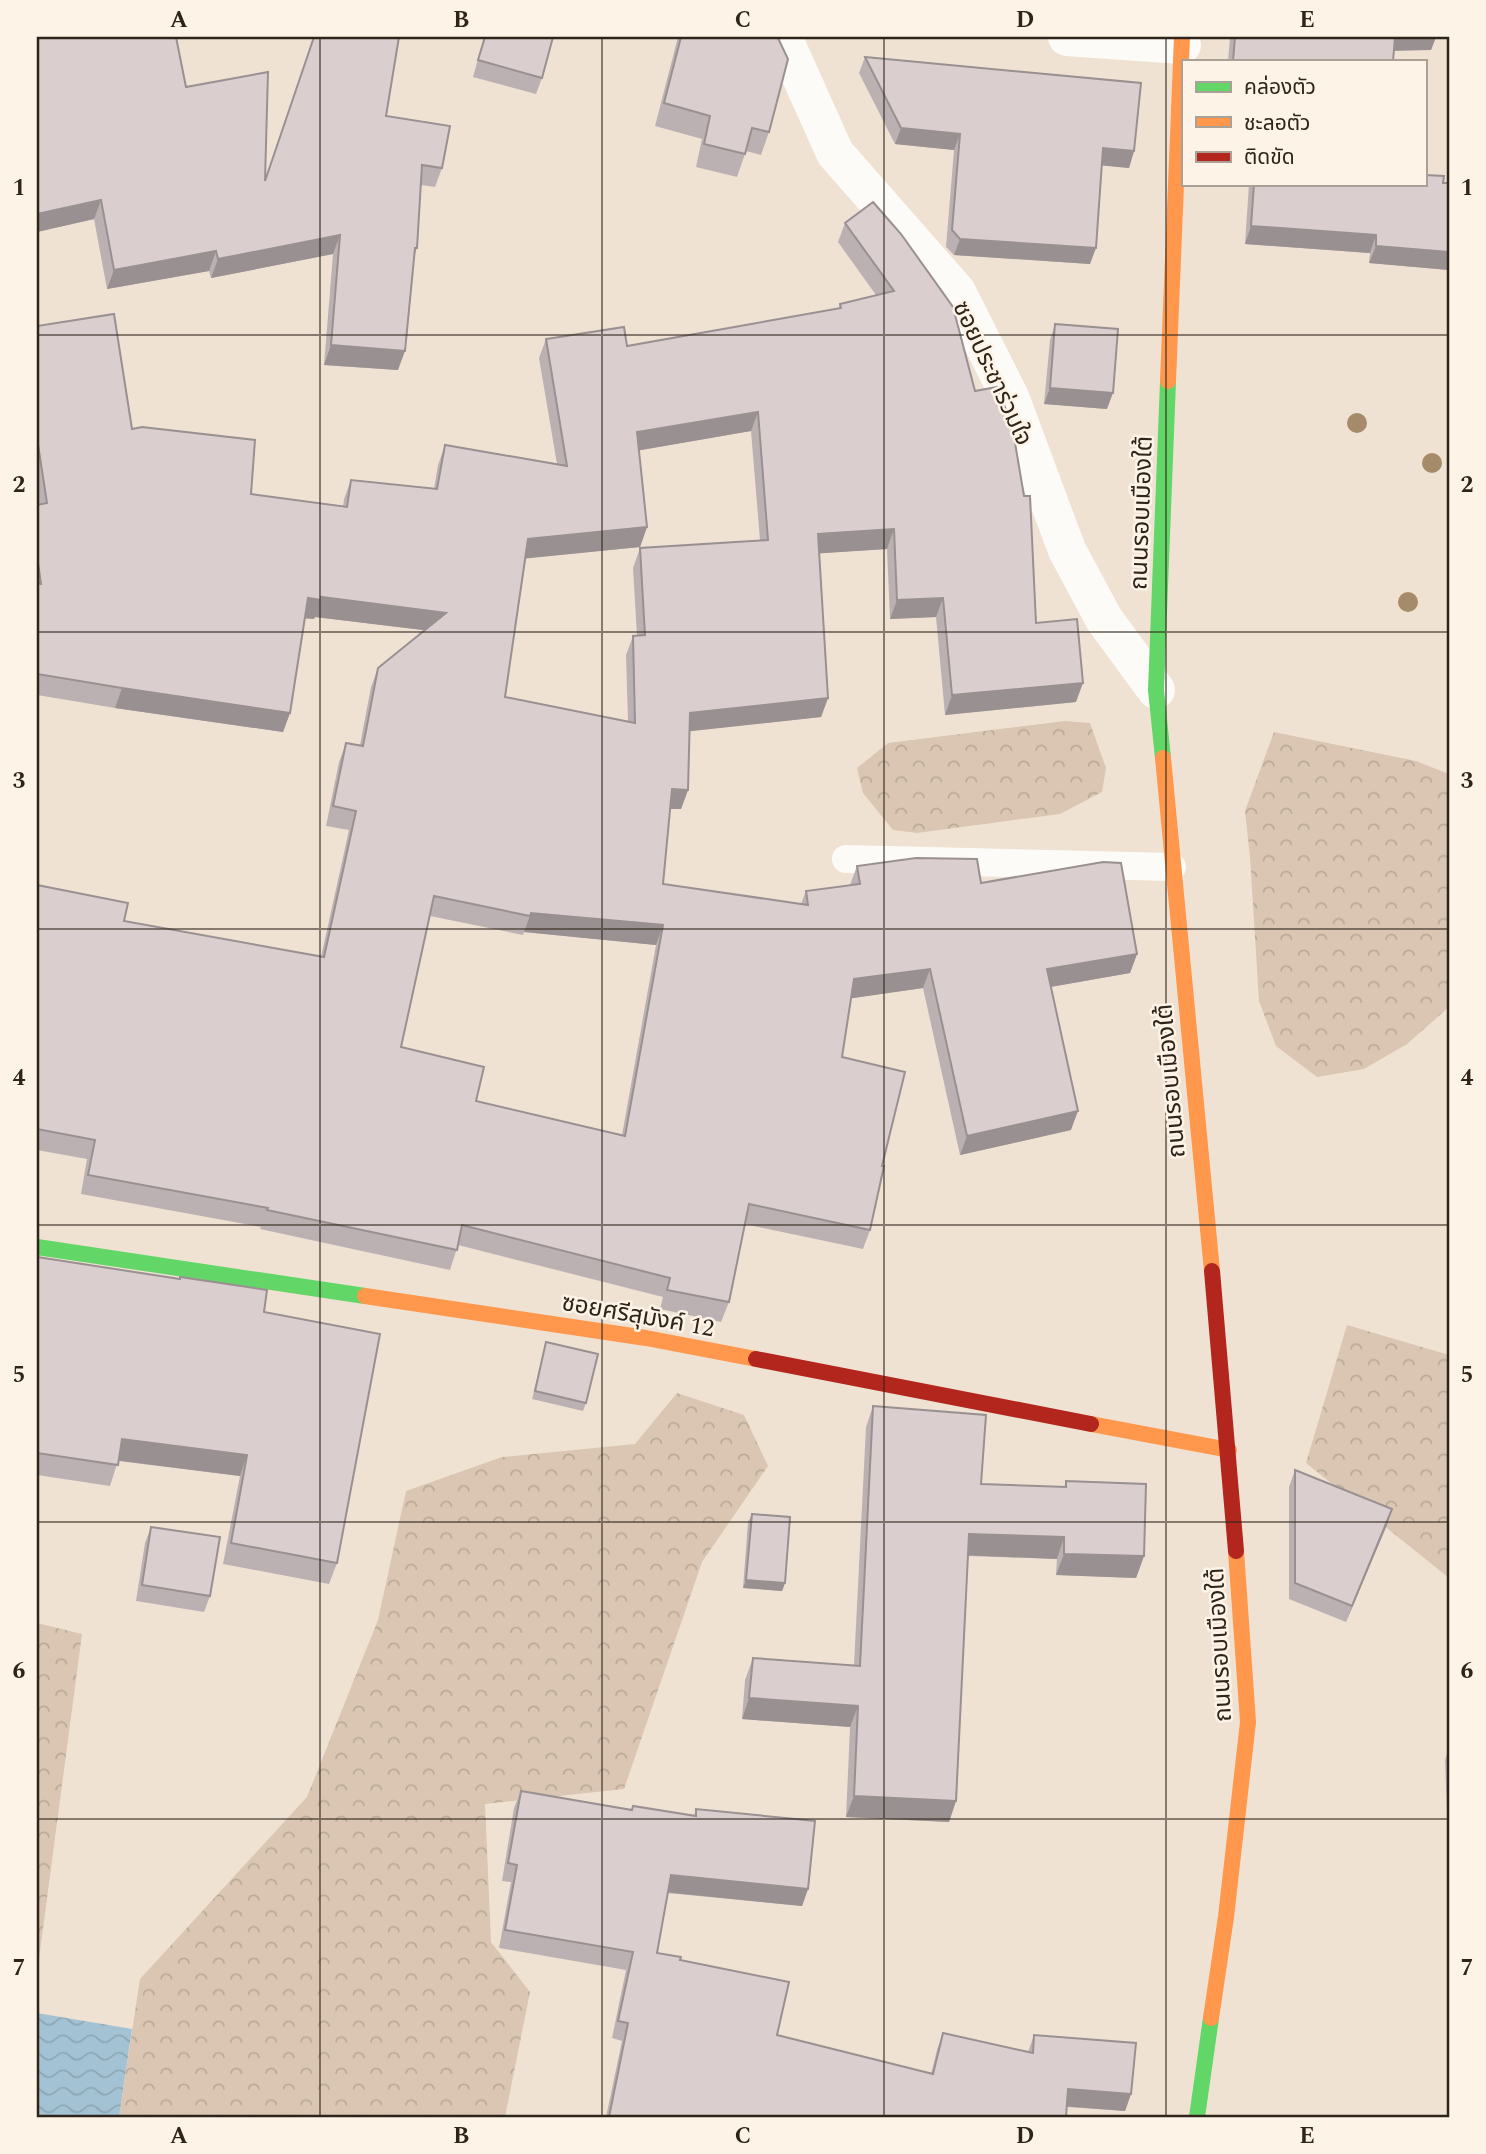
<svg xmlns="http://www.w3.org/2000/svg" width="1486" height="2154" font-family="Spectral,'Noto Sans Thai',serif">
	<defs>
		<pattern id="forest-crowns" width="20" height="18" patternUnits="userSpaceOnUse" patternTransform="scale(1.75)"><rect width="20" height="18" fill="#dac6b2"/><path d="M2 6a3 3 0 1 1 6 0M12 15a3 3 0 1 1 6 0" fill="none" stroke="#bbaa98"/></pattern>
		<pattern id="water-waves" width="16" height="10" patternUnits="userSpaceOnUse" patternTransform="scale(1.75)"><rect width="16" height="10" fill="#a3c3d4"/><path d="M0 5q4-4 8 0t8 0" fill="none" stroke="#8da7b5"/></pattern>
	</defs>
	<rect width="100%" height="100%" fill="#f0e2d3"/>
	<g fill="url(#forest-crowns)">
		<polygon points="1065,721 1090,723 1106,768 1102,792 1060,814 917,833 893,830 863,793 857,768 888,743"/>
		<polygon points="1274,732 1416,761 1449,774 1449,1007 1407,1044 1364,1069 1317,1077 1276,1046 1259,1001 1250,857 1245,811"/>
		<polygon points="1347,1325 1449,1355 1449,1578 1306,1463"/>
		<polygon points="677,1393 744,1415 768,1466 702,1562 624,1789 485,1804 491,1942 530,1992 505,2117 119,2117 140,1979 307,1797 378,1620 406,1491 502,1457 635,1444"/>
		<polygon points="37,1623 82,1634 37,1974"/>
	</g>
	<polygon fill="url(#water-waves)" points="37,2013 132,2029 119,2117 37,2117"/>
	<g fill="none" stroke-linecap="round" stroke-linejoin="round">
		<polyline stroke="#fdfbf8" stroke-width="28" points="846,859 1172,867"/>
		<g stroke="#fdfbf8" stroke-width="38">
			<polyline points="783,37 835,153 957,292 1010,397 1067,550 1104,619 1156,690"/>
			<polyline points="1067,37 1182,45"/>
		</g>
		<g stroke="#63d668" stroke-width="16">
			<polyline points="1163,758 1156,690 1168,381"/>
			<polyline points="37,1247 365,1296"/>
			<polyline points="1197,2117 1211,2018"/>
		</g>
		<g stroke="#ff974d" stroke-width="16">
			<polyline points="1168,381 1182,37"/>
			<polyline points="1163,758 1212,1271"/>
			<polyline points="365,1296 646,1338 756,1359"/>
			<polyline points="1091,1424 1229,1450"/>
			<polyline points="1211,2018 1226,1917 1248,1722 1236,1551"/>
		</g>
		<g stroke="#b3261e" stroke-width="16">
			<polyline points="1212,1271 1236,1551"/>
			<polyline points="756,1359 1091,1424"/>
		</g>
	</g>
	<g fill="#a68b6a">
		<circle cx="1357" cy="423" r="10"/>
		<circle cx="1432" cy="463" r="10"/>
		<circle cx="1408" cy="602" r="10"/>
	</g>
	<g fill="#bcb1b2" fill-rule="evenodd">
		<polygon points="484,37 553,37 542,78 536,94 473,77"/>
		<polygon points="678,37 772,37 769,132 761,155 746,151 737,177 696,167 702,139 655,126"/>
		<polygon points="1230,37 1436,37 1431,50 1394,50 1393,61 1228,61"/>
		<polygon points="865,57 1134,151 1129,168 1102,165 1090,264 954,255 946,247 954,150 895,144 859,73"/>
		<polygon points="186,87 265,179 386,116 442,168 435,187 421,185 417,248 414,257 398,370 324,365 333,254 211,278 209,271 107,289 94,219 37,232"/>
		<polygon points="1443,183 1449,183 1449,270 1369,263 1370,253 1245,244 1249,184 1425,184"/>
		<path d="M845,223L975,391L1036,623L1076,702L945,715L936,617L890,619L887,549L819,553L828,698L821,717L689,731L688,790L681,809H670L663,884L801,904L806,891L850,885L857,866L981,883L1137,954L1130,973L1050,987L1071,1130L960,1155L923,988L851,998L842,1057L882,1166L870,1230L863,1249L744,1224L729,1302L721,1322L660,1309L663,1297L458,1245L450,1270L260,1229L261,1227L81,1194L87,1159L37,1150V885L124,921L321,957L349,830L326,826L339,762L346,743L360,745L371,687L378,668L424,630L315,617L314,619L305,618L290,713L283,732L115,708L37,695V326L132,429L251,494L343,507L344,499L351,480L434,489L438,465L445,445L557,464L539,358L546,339L627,346L839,308L840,304L876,295L838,242ZM751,431L760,540L640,548L633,568L637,636H633L626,655L628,722L505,697L526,558L640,547L647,527L639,450ZM430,916L523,935L524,932L656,945L622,1135L476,1101L401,1047Z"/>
		<polygon points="1055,324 1107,409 1044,404 1050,340"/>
		<polygon points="37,1257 264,1312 337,1563 329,1584 223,1564 240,1476 118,1461 110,1486 37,1475"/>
		<polygon points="546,1342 586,1403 583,1411 532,1399"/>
		<polygon points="873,1406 981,1484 1064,1487 1066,1481 1144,1556 1136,1578 1056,1575 1057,1559 968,1556 956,1801 949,1822 846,1817 850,1727 742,1719 745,1680 753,1658 854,1665 866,1427"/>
		<polygon points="1295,1470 1392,1509 1346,1622 1289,1599 1289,1487"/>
		<polygon points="752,1514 785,1583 782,1591 743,1588 748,1522"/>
		<polygon points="151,1527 210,1596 204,1612 136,1601 145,1543"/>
		<polygon points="1449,1747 1449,1837 1448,1837 1445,1760"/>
		<polygon points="521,1791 632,1810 633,1806 694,1816 696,1809 808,1889 802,1906 667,1893 657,1953 680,1960 777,2035 931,2074 937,2050 943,2033 1028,2052 1034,2035 1131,2094 1125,2111 1067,2107 1066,2117 606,2117 622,2041 612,2038 626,1970 499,1948 511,1882 502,1881 514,1808"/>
	</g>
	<g fill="#999091">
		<polygon points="1394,37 1436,37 1431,50 1389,51"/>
		<polygon points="901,128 960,134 954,150 895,144"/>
		<polygon points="1103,148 1134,151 1129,168 1097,165"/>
		<polygon points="101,200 94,219 37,232 37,214"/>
		<polygon points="1251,226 1376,235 1370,253 1245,244"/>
		<polygon points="340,235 333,254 211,278 218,259"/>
		<polygon points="960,239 1096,248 1090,264 954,255"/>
		<polygon points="1376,246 1449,252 1449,270 1369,263"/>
		<polygon points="216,251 209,271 107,289 114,270"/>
		<polygon points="331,345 405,351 398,370 324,365"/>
		<polygon points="1050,388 1113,393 1107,409 1044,404"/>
		<polygon points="758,412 751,431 630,452 637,432"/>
		<polygon points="647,527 640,547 521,559 528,539"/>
		<polygon points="894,529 887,549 811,554 818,534"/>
		<polygon points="321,597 446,613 439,632 315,617 314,619 301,618 308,598"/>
		<polygon points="943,598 936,617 890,619 897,600"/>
		<polygon points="1083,683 1076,702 945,715 952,695"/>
		<polygon points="122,688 290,713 283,732 115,708"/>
		<polygon points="828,698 821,717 683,732 690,713"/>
		<polygon points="672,789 688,790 681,809 665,809"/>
		<polygon points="531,913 663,925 656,945 524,932"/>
		<polygon points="1137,954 1130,973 1039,989 1047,969"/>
		<polygon points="930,969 923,988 847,999 854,979"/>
		<polygon points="1078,1111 1071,1130 960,1155 967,1136"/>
		<polygon points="122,1439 247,1455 240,1476 114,1460"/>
		<polygon points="1392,1509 1387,1525 1346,1622 1352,1606"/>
		<polygon points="969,1534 1064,1537 1057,1559 961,1555"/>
		<polygon points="1064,1554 1144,1556 1136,1578 1056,1575"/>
		<polygon points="746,1580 785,1583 782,1591 743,1588"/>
		<polygon points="749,1698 858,1706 850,1727 742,1719"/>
		<polygon points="854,1796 956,1801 949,1822 846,1817"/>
		<polygon points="671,1875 808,1889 802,1906 664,1892"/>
		<polygon points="1068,2089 1131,2094 1125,2111 1062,2106"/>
	</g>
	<g fill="#dbcecf" stroke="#999091" stroke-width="2" fill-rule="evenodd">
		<polygon points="37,37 176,37 186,87 268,72 265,181 314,37 399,37 386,116 450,126 442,168 422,165 417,248 415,248 405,351 331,345 340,235 218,259 216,251 114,270 101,200 37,214"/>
		<polygon points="485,37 553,37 542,78 478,60"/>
		<polygon points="681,37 772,37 778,38 788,59 769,132 752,128 745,154 704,144 710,116 664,103"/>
		<polygon points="1235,37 1395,37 1393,61 1233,61"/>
		<polygon points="865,57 1141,83 1134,151 1103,148 1096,248 960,239 952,230 960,134 901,128"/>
		<polygon points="1425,175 1444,176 1443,183 1449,183 1449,252 1376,246 1376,235 1251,226 1254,184 1425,184"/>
		<path d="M873,202L901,234L953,307L975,391L997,387L1012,425L1024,496H1030L1036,623L1077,619L1083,683L952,695L943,598L897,600L894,529L818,534L828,698L690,713L688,790L672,789L663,884L808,905L806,891L860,884L857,866L916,858L977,859L981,883L1103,862L1121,863L1137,954L1047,969L1078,1111L967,1136L930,969L854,979L842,1057L905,1072L882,1166H884L870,1230L749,1204L729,1302L667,1290L670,1278L462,1225L457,1250L267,1210L268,1208L88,1175L95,1140L37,1129V885L128,903L124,921L324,957L356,811L333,806L346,743L363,746L378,668L446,613L321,597V600L308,598L290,713L122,688L37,674V583L41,584L37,556V505L47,503L37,438V326L114,314L132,429L142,427L255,440L251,494L347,507L351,480L437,489L445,445L567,466L546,339L624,327L627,346L841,308L840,304L894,291L845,223ZM758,412L768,540L640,548L645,635L633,636L635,723L505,697L528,539L647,527L637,432ZM434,896L530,916L531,913L663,925L625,1136L476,1101L484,1067L401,1047Z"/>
		<polygon points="1055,324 1118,329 1113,393 1050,388"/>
		<polygon points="37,1257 180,1279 180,1277 267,1290 264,1312 380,1334 337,1563 231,1543 247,1455 122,1439 118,1465 37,1453"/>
		<polygon points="546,1342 598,1354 586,1403 535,1391"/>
		<polygon points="873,1406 986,1415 981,1484 1066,1487 1066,1481 1146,1484 1144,1556 1064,1554 1064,1537 969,1534 956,1801 854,1796 858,1706 749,1698 753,1658 860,1666"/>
		<polygon points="1295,1470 1392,1509 1352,1606 1295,1583"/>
		<polygon points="752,1514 790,1517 785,1583 746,1580"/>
		<polygon points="151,1527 220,1537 210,1596 142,1585"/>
		<polygon points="521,1791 632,1810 633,1806 696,1816 696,1809 815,1821 808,1889 671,1875 657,1953 681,1957 680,1960 789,1982 777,2035 933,2074 943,2033 1033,2053 1034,2035 1136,2043 1131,2094 1068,2089 1066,2117 609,2117 628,2023 618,2021 633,1952 505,1930 517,1865 508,1863"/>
	</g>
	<path fill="none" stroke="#2e2419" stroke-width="2" stroke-opacity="0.55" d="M320,37V2117M602,37V2117M884,37V2117M1166,37V2117M37,335H1449M37,632H1449M37,929H1449M37,1225H1449M37,1522H1449M37,1819H1449"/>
	<g text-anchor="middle" stroke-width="5" stroke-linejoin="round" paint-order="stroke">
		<g font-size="24" fill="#2e2419" stroke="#fef3e7">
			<text transform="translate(993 373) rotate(65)" y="8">ซอยประชาร่วมใจ</text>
			<text transform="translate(1141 513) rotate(-88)" y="8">ถนนรอบเมืองใต้</text>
			<text transform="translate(1170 1081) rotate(-95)" y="8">ถนนรอบเมืองใต้</text>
			<text transform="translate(638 1315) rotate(10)" y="8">ซอยศรีสุมังค์ 12</text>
			<text transform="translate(1219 1645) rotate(-93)" y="8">ถนนรอบเมืองใต้</text>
		</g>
	</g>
	<rect width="1486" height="2154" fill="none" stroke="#fef3e7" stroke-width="77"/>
	<rect x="1182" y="60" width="245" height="126" fill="#fef3e7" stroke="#aba095" stroke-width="2"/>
	<rect x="1196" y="82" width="35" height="10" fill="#63d668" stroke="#aba095" stroke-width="2"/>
	<text x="1244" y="94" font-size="21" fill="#2e2419">คล่องตัว</text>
	<rect x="1196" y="117" width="35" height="10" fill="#ff974d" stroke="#aba095" stroke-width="2"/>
	<text x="1244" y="130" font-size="21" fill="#2e2419">ชะลอตัว</text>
	<rect x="1196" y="152" width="35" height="10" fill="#b3261e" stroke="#aba095" stroke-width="2"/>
	<text x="1244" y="164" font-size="21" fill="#2e2419">ติดขัด</text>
	<rect x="38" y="38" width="1410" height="2078" fill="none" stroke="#2e2419" stroke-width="2.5"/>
	<g font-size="23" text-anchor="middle" font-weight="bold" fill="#2e2419">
		<text x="179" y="27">A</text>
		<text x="461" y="27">B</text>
		<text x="743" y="27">C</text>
		<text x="1025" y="27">D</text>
		<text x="1307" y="27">E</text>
		<text x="19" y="195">1</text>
		<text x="1467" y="195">1</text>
		<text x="19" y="492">2</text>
		<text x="1467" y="492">2</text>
		<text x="19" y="788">3</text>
		<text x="1467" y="788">3</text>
		<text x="19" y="1085">4</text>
		<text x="1467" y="1085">4</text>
		<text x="19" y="1382">5</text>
		<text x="1467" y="1382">5</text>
		<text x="19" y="1678">6</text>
		<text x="1467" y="1678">6</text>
		<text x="19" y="1975">7</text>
		<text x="1467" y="1975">7</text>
		<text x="179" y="2143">A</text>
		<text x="461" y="2143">B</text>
		<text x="743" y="2143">C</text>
		<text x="1025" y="2143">D</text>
		<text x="1307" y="2143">E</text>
	</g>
</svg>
